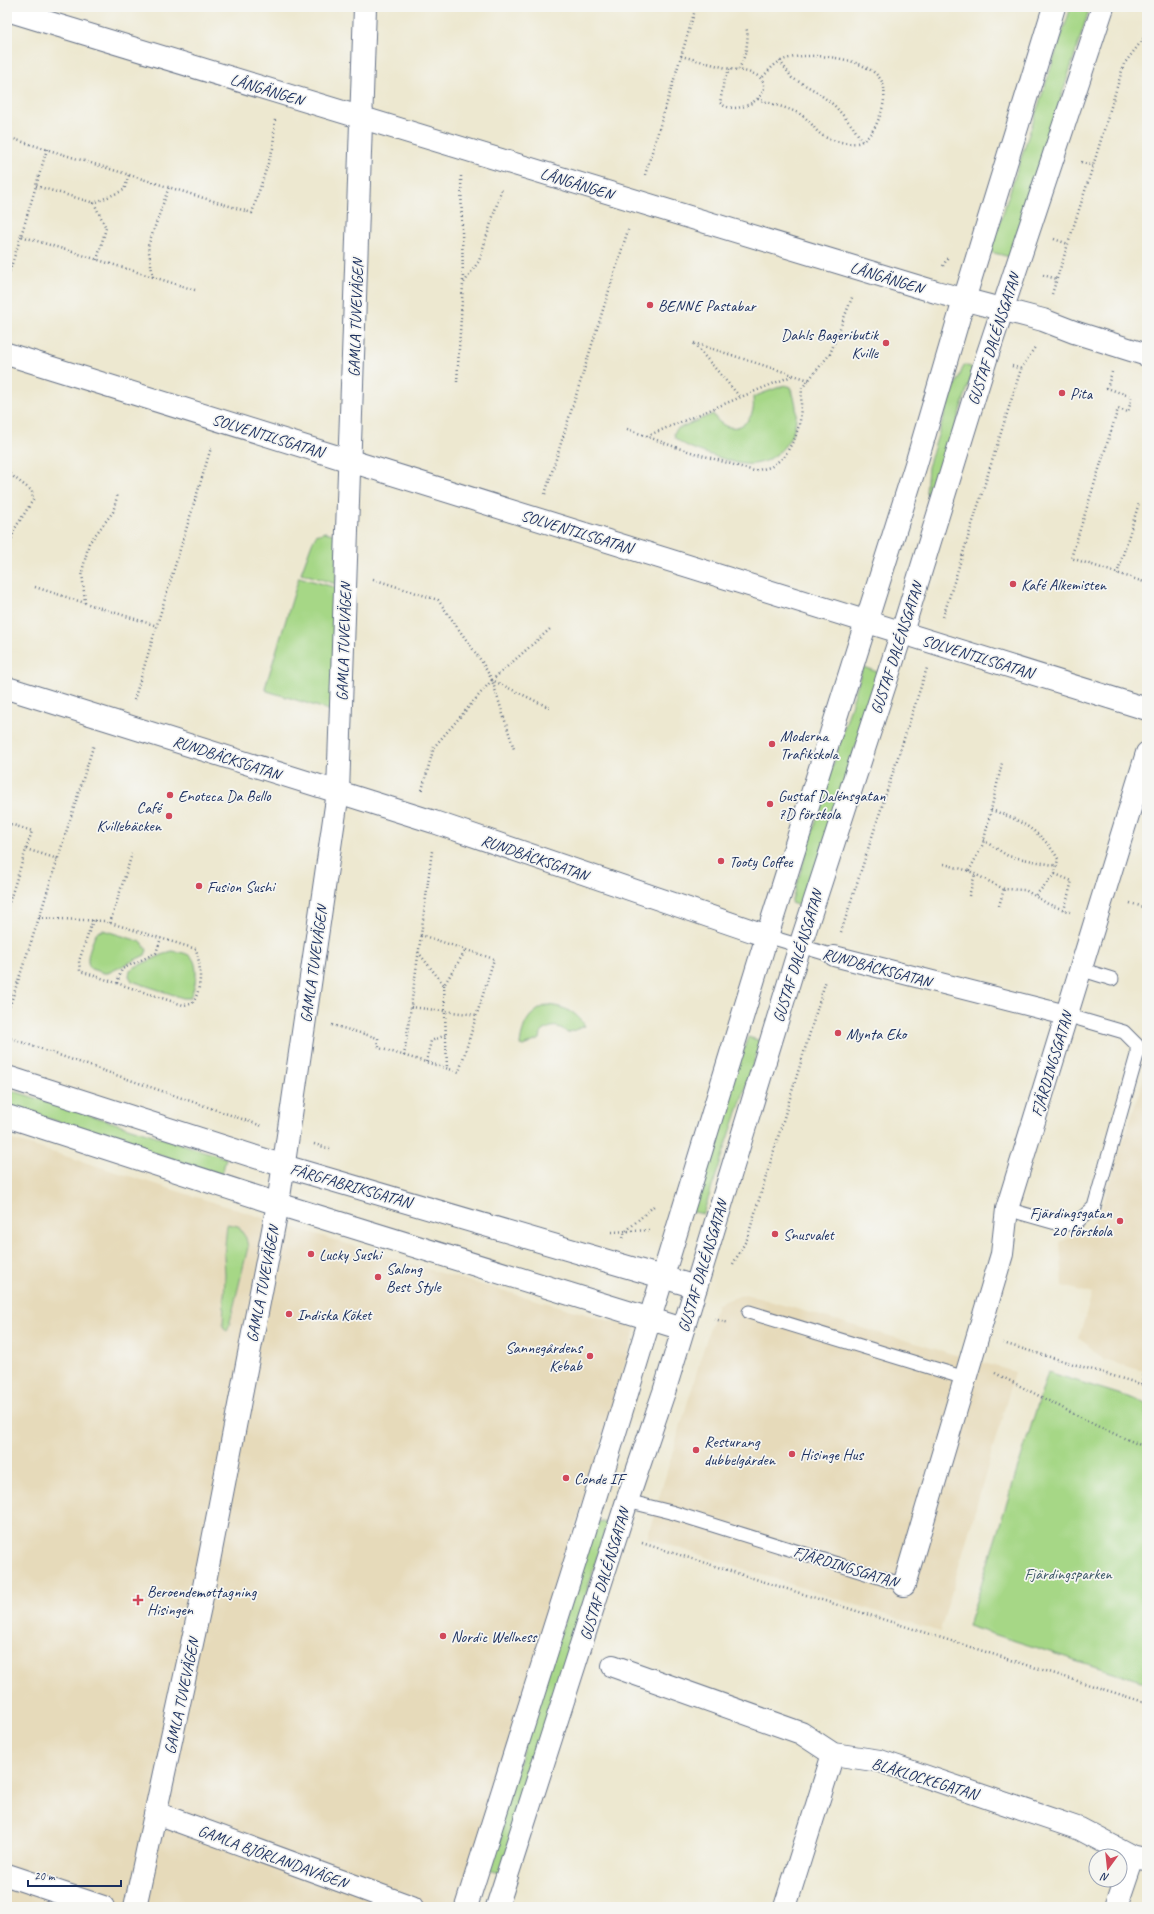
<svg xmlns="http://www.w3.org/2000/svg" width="1154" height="1914" font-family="Caveat,sans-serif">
	<rect width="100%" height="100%" fill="#f6f6f2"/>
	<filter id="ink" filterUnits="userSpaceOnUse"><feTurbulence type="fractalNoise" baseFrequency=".025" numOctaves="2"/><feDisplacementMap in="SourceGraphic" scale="8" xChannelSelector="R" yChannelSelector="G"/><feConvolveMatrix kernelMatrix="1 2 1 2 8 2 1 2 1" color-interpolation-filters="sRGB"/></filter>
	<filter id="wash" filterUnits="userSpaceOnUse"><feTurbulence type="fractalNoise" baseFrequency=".012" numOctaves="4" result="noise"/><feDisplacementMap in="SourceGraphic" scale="16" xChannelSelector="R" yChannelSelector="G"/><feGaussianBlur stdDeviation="0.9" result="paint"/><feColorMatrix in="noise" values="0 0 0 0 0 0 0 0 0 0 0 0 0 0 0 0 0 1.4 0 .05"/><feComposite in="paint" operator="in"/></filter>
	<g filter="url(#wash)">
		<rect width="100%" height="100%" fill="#ede8d0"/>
		<g fill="#e6daba">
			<polygon points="1147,1068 1147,1372 1104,1360 1079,1337 1092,1294 1063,1286 1060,1242 1087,1229 1100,1213"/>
			<polygon points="7,1138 440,1273 636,1328 459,1907 7,1907"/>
			<polygon points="745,1294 1015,1372 940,1632 647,1538 717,1304"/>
		</g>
		<g fill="#a6d786" stroke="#608372">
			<polygon points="1071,7 1090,7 1010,257 990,252"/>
			<polygon points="964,365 974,368 933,495 926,493 928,467 946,410"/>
			<path d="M785,385L790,387C797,401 798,414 794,429C787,450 767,467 743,464C734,463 725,459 717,457C702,452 687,448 675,438L674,433L677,429L713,414C723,433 747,432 753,410C754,406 753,401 753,397Z"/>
			<polygon points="325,532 337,535 336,584 301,573 312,543 316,535"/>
			<polygon points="299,577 337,588 332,711 267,691 265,688"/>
			<polygon points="863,667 880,673 803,907 791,903"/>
			<path d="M103,930L142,942L147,950L145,955L108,973H104L91,969C83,960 93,942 96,933Z"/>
			<path d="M171,951C177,952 185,952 190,956C200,963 196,990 189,998H183L132,981L129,976L130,970L135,967Z"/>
			<path d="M547,1005C564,1007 576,1011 585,1026L567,1033C559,1024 550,1025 541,1033L540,1039L523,1046L520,1045C523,1024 527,1014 547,1005Z"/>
			<polygon points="748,1037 761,1041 703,1214 689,1211 710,1144"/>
			<polygon points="7,1089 226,1158 222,1175 7,1105"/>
			<polygon points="227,1224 238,1226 246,1238 248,1247 228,1330 227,1331 224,1329 223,1325 225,1275 224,1256"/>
			<polygon points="1048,1372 1147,1403 1147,1683 968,1626"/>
			<polygon points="596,1521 607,1523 558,1690 500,1873 485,1869"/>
		</g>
	</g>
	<g filter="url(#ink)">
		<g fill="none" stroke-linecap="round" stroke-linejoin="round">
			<defs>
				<g id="service">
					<polyline points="767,936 834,956"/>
					<polyline points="1080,969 1112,979"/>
					<polyline points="1007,1209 1063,1225 1077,1222 1094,1207 1137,1055 1137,1045 1124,1032 1066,1015"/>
					<polyline points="749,1312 965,1378"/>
					<polyline points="627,1501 671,1512 904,1585"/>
				</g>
				<polyline id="pedestrian" points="834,956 1066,1015"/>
				<g id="minor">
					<polyline points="7,10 936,292 1043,320 1074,332 1147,355"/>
					<polyline points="7,354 1147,709"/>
					<polyline points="7,688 434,822 767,936"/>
					<polyline points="904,1585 1002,1254 1007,1209 1147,753"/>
					<polyline points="613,1666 801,1733 833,1754 880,1761 1080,1829 1133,1857 1147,1859"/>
					<polyline points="156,1813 412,1907"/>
					<polyline points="7,1875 103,1907"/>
					<polyline points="135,1907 201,1602 278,1204 338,792 365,7"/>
					<polyline points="785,1907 833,1754"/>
					<polyline points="1116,1907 1133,1857"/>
				</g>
				<g id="tertiary">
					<polyline points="7,1077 284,1166 696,1287"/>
					<polyline points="7,1116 278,1204 683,1329"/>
					<polyline points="466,1907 587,1524 767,936 916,464 964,300 1054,7"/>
					<polyline points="497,1907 627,1501 664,1392 800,946 902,632 986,359 1103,7"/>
				</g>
			</defs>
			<use href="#service" stroke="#647086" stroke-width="15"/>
			<use href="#pedestrian" stroke="#647086" stroke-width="22"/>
			<use href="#minor" stroke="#647086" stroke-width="24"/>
			<use href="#tertiary" stroke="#647086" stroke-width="24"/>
			<g stroke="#647086" stroke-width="2.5" stroke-dasharray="1 3" stroke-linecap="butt">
				<path d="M681,56L730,69L738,70C745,60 750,38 746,27"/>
				<polyline points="780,61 792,78 814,90 834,105 853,127 862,141"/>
				<path d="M730,69L724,80L720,103C739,119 778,92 759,77C755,73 744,71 738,70"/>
				<path d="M758,99C770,104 794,109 803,116C816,125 814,135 833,140C839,142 850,144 857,143C875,140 889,100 883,84C873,58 813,52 790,58C777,60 769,70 761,79"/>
				<polyline points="7,137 252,213 273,148 275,119"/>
				<polyline points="47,149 21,236 195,290"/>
				<polyline points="1081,162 1093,166"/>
				<polyline points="645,175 696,7"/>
				<polyline points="461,176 463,283"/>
				<polyline points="36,186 94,203"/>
				<polyline points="1054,239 1068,244"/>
				<polyline points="97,260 106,228 94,203 124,190 129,175"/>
				<polyline points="943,266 948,257"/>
				<polyline points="1043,275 1057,279"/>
				<polyline points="153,277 148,246 169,187"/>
				<polyline points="7,279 21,236"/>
				<polyline points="1052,294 1093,166 1124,64 1147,34"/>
				<polyline points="694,343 809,380"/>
				<polyline points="694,344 741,398"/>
				<polyline points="1012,366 1021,369"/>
				<polyline points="1112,372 1107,388 1132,397 1128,412 1118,409 1071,558 1147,583"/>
				<polyline points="457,382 463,284 479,261 502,188"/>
				<polyline points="627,429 678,448 754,471 771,467 784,457 795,438 800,422 802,388 830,354 853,295"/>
				<polyline points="647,436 794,375"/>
				<polyline points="7,472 32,491 33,500 14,530 7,557"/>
				<polyline points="545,494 629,227"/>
				<polyline points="1117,574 1139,503"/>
				<polyline points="373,579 438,600 482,662 492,680 550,708"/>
				<polyline points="35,587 157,626"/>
				<polyline points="85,603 82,572 89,543 113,512 118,493"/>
				<polyline points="943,617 1021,369 1035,347"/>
				<polyline points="492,680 550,629"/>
				<polyline points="134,700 211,448 210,448"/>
				<polyline points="422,790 434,747 492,680 514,749"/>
				<path d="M991,810C1019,819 1043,832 1058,859L1055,874L1035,896"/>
				<polyline points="7,823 32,831 7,909"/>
				<polyline points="983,840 1008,856 1058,866"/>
				<polyline points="26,849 58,859"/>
				<polyline points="944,864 969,871 1004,889 1025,890 1048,904 1070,912"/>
				<polyline points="969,871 983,844 1002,763"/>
				<polyline points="1055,874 1072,881 1064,910"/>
				<polyline points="969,896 975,874"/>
				<polyline points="1130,903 1147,908"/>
				<polyline points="999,906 1004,889"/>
				<path d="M39,918L104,921L196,949C201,967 203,988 192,1004L183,1005L80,971L79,961L93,920"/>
				<polyline points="110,923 132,854"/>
				<polyline points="841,932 927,668"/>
				<polyline points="418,952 444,985 466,950"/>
				<polyline points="117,983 122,969 156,953 161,938"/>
				<polyline points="444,985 447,1068"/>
				<polyline points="411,1007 477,1015"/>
				<polyline points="7,1014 39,918 94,744"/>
				<polyline points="332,1025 378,1038 379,1048 459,1072 494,959 421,935 432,851"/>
				<polyline points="7,1037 262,1126"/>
				<polyline points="404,1056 421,935"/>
				<polyline points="426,1062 431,1041 446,1035"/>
				<polyline points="314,1144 330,1149"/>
				<polyline points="612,1232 649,1230"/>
				<polyline points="623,1238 625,1232 655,1205"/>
				<polyline points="733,1264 747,1239 826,980"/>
				<polyline points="714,1319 729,1323"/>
				<polyline points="1003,1343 1147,1386"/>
				<polyline points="995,1373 1101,1428 1147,1448"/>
				<polyline points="1141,1384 1147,1366"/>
				<polyline points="642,1543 1147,1703"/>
			</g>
			<use href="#service" stroke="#fff" stroke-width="13"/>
			<use href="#pedestrian" stroke="#fff" stroke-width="20"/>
			<use href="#minor" stroke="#fff" stroke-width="22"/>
			<use href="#tertiary" stroke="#fff" stroke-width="22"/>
		</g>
	</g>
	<g fill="#d1495b" stroke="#f6f6f2" stroke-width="1.5">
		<circle cx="650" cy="305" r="4"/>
		<circle cx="886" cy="343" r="4"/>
		<circle cx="1062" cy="393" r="4"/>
		<circle cx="1013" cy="584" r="4"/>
		<circle cx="772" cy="744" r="4"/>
		<circle cx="170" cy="795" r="4"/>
		<circle cx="770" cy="804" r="4"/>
		<circle cx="169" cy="816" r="4"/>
		<circle cx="721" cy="861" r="4"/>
		<circle cx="199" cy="886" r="4"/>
		<circle cx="838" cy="1033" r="4"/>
		<circle cx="1120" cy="1221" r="4"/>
		<circle cx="775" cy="1234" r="4"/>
		<circle cx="311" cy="1254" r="4"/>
		<circle cx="378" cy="1277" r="4"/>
		<circle cx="289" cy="1314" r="4"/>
		<circle cx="590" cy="1356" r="4"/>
		<circle cx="696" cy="1450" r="4"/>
		<circle cx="792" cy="1454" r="4"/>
		<circle cx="566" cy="1478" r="4"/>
		<path d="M136 1594h4v4h4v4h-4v4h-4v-4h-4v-4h4z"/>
		<circle cx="443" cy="1636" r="4"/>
	</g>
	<g text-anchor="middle" stroke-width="3.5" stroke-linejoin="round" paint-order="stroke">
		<g font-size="16" fill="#1b2f5e" stroke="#f6f6f2">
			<text transform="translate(267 89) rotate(17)" y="6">LÅNGÄNGEN</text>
			<text transform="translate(577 183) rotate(17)" y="6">LÅNGÄNGEN</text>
			<text transform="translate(887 277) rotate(17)" y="6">LÅNGÄNGEN</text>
			<text transform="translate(355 318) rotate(-88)" y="6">GAMLA TUVEVÄGEN</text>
			<text transform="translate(993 339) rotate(-72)" y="6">GUSTAF DALÉNSGATAN</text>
			<text transform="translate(268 435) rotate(17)" y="6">SOLVENTILSGATAN</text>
			<text transform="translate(577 531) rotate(17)" y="6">SOLVENTILSGATAN</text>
			<text transform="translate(343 642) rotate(-88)" y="6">GAMLA TUVEVÄGEN</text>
			<text transform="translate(896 648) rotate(-72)" y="6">GUSTAF DALÉNSGATAN</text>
			<text transform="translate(978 656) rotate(17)" y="6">SOLVENTILSGATAN</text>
			<text transform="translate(227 757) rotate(18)" y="6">RUNDBÄCKSGATAN</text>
			<text transform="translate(535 857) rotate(19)" y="6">RUNDBÄCKSGATAN</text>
			<text transform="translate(797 956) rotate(-73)" y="6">GUSTAF DALÉNSGATAN</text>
			<text transform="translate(313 964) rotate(-82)" y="6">GAMLA TUVEVÄGEN</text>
			<text transform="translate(877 967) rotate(15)" y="6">RUNDBÄCKSGATAN</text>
			<text transform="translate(1051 1064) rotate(-73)" y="6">FJÄRDINGSGATAN</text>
			<text transform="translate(351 1185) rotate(16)" y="6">FÄRGFABRIKSGATAN</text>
			<text transform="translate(702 1266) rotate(-73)" y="6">GUSTAF DALÉNSGATAN</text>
			<text transform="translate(262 1284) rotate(-79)" y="6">GAMLA TUVEVÄGEN</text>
			<text transform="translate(846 1566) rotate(17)" y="6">FJÄRDINGSGATAN</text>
			<text transform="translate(604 1574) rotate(-73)" y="6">GUSTAF DALÉNSGATAN</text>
			<text transform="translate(181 1696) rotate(-78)" y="6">GAMLA TUVEVÄGEN</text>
			<text transform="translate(925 1778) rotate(17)" y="6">BLÅKLOCKEGATAN</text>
			<text transform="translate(273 1856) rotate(20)" y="6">GAMLA BJÖRLANDAVÄGEN</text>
		</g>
		<g font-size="16" fill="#1b2f5e" stroke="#f6f6f2" text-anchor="start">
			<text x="658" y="311">BENNE Pastabar</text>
			<text x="878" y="340" text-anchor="end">Dahls Bageributik<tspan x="878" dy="18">Kville</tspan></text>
			<text x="1070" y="399">Pita</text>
			<text x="1021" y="590">Kafé Alkemisten</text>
			<text x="780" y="741">Moderna<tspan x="780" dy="18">Trafikskola</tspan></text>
			<text x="178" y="801">Enoteca Da Bello</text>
			<text x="778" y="801">Gustaf Dalénsgatan<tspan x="778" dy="18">7D förskola</tspan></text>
			<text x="161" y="813" text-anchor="end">Café<tspan x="161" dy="18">Kvillebäcken</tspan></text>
			<text x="729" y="867">Tooty Coffee</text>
			<text x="207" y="892">Fusion Sushi</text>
			<text x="846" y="1039">Mynta Eko</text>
			<text x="1112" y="1218" text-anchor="end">Fjärdingsgatan<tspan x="1112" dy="18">20 förskola</tspan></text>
			<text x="783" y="1240">Snusvalet</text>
			<text x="319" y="1260">Lucky Sushi</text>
			<text x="386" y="1274">Salong<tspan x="386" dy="18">Best Style</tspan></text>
			<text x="297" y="1320">Indiska Köket</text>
			<text x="582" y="1353" text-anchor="end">Sannegårdens<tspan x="582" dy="18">Kebab</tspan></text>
			<text x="704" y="1447">Resturang<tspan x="704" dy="18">dubbelgården</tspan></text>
			<text x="800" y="1460">Hisinge Hus</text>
			<text x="574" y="1484">Conde IF</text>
			<text x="147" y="1597">Beroendemottagning<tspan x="147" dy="18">Hisingen</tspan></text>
			<text x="451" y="1642">Nordic Wellness</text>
		</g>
		<g font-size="16" fill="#3e5968" stroke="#f6f6f2">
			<text x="1068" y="1579">Fjärdingsparken</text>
		</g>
	</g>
	<rect width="1154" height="1914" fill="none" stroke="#f6f6f2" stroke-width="24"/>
	<g transform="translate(1108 1868) rotate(195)"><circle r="19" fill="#f6f6f2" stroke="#9ea6b7"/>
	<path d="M0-3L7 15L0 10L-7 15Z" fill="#d1495b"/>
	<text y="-6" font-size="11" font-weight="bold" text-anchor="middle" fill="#1b2f5e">N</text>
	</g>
	<path d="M28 1880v6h93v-6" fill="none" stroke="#1b2f5e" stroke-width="2"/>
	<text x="34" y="1880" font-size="12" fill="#1b2f5e" stroke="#f6f6f2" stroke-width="3" paint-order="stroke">20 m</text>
</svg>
